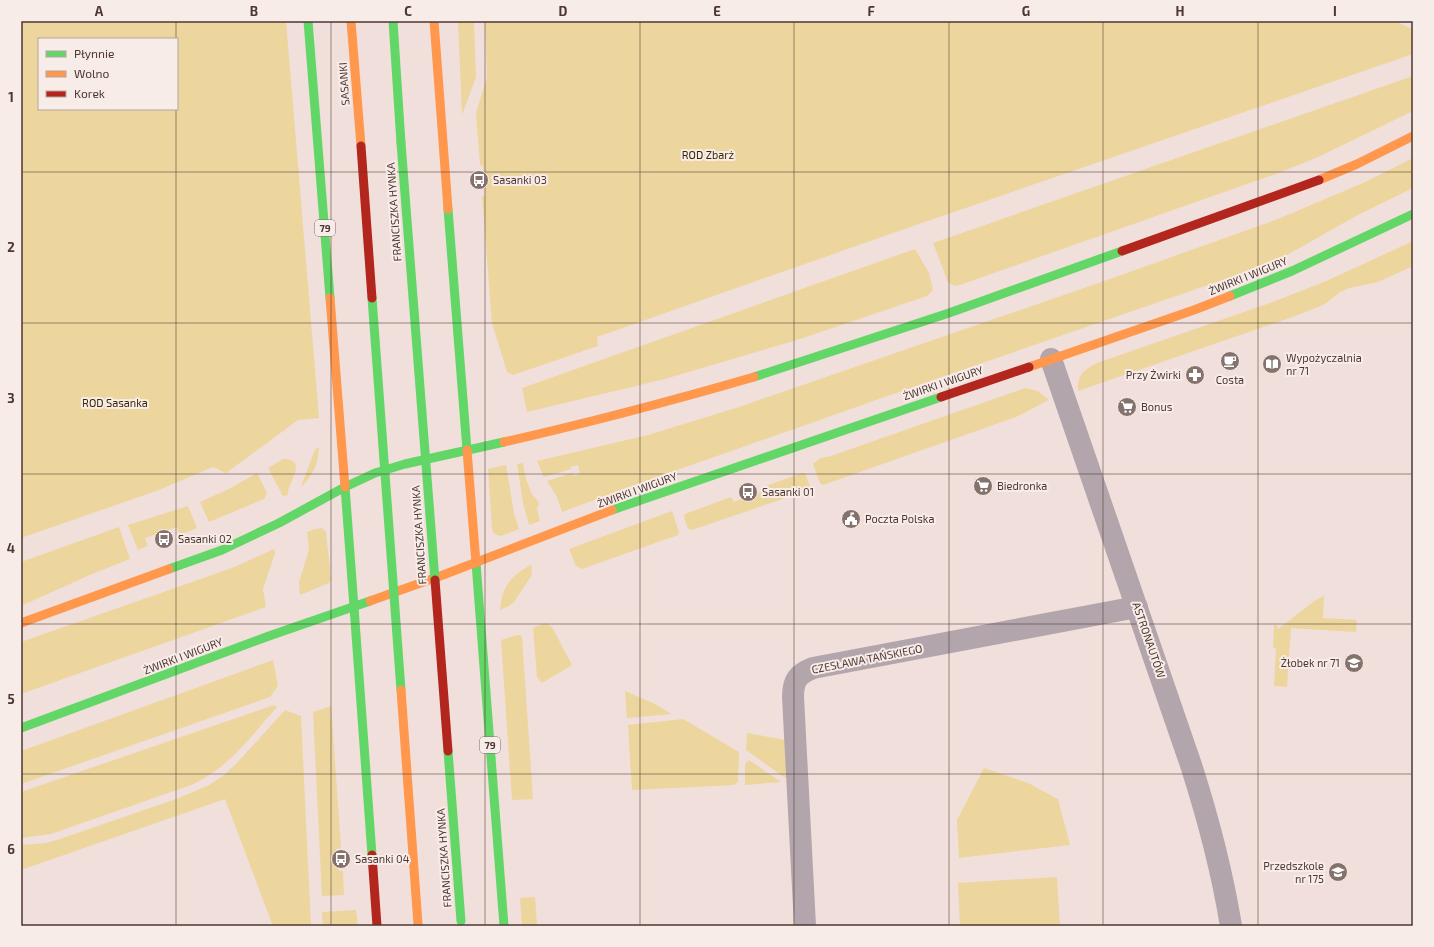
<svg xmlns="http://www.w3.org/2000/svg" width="1434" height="947" font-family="'Exo 2',sans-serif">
	<rect width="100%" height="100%" fill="#f1dfdb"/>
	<g fill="#ecd69e" fill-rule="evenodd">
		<path d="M21,21H286L319,418L298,420L226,473L213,467L159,490L21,538ZM39,39H177V109H39Z"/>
		<polygon points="458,21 474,21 476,77 462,115"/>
		<polygon points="485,21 1394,21 1413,29 1413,54 916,225 597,337 598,346 513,375 507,372 492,323 482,196 485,195 483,166 480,165 476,113 487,77"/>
		<polygon points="1413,76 1413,111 1316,158 1273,175 957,286 953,285 948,282 933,243"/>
		<polygon points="1413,158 1413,188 1356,216 1289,254 1237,275 936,379 643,482 562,512 557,497 547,481 572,473 574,476 580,474 578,465 570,467 571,469 544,477 537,461 648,435 739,407 1110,279 1278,219 1363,183"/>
		<path d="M1413,241V266L1378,282L1349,288L1340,292L1325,304L1301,314L1078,391C1077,375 1083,370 1097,363L1270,303L1324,282Z"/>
		<polygon points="915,249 929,273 933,290 927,296 797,340 665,379 527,412 522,388"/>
		<path d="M1025,388L1038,391L1049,400L1016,417L823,485L820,483L813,464C817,461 822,456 828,457Z"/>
		<path d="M317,448H319C318,465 313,475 301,487L314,452Z"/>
		<path d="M283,459C310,459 286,485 288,495L283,496L268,468Z"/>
		<path d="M523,463C524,473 527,484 532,494C534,498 538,499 539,504L537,508L540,521L529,525L523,503L517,464Z"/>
		<polygon points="506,465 514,513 519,529 501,536 494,534 492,529 488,469"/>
		<polygon points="257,473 267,493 264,499 209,522 200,502 231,488"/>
		<polygon points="802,473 805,473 810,486 809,490 692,530 688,529 684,517 685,514 731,497 734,502 764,491 763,487"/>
		<polygon points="188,506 197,528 180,535 177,527 145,538 148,546 138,550 128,525"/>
		<polygon points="672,511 679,532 678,535 582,569 576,566 569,549"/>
		<polygon points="119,527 130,559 92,574 21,606 21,562"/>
		<polygon points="322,528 326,532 331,579 329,583 300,595 299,582 309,550 307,532 315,529"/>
		<polygon points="274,549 275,553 263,589 266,607 21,694 21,642 232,568"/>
		<path d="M531,565L532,575L514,602L509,606L500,610C502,587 510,576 531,565Z"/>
		<polygon points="1324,596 1323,618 1357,620 1356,632 1291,628 1287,687 1274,686 1276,648 1273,648 1274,625 1277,625 1278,629 1316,600"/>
		<polygon points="545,623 552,627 572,665 542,683 537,677 533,628"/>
		<polygon points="517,635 520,635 522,637 533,799 512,800 501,640"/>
		<polygon points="273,660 278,686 270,697 21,784 21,751"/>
		<polygon points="625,691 653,703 672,714 627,718"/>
		<path d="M274,705L277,707C250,737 229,768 191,785L51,834L21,838V792Z"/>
		<polygon points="331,706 341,848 336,849 339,871 343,871 344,895 322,896 313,712"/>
		<polygon points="285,710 301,716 311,926 273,926 225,799 21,870 21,845 46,843 60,839 179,798 209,785 224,775 236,764"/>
		<polygon points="683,719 739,752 738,782 734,785 632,790 628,725"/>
		<polygon points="747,733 786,740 788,777 784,777 746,750"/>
		<polygon points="749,760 781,782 745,785 745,764"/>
		<polygon points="984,768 1028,783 1058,799 1070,845 959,858 957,820"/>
		<polygon points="1057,877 1060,926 960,926 958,883"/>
		<polygon points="535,897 537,926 522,926 520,898"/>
		<polygon points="356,910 358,926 323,926 322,912"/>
	</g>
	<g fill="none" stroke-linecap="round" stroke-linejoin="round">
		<g stroke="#b3a5ac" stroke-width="22">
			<path d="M1051,359L1191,765C1208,818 1222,871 1231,926"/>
			<path d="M805,926L793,697C793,680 798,674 813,668L1137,607"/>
		</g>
		<g stroke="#63d668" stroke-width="9">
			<polyline points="308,21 330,298"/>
			<polyline points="393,21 401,143"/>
			<polyline points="448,209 467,450"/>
			<polyline points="1230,296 1292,271 1413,214"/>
			<polyline points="754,377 949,313 1122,251"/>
			<polyline points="345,487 354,607"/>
			<polyline points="612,510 941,397"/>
			<polyline points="476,563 504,926"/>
			<polyline points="169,569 222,550 279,523 345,487 375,473 405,464 504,442"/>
			<polyline points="354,607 372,855"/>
			<polyline points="21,728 269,636 370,601"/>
		</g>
		<g stroke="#ff974d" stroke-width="9">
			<polyline points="351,21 361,146"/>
			<polyline points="434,21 448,209"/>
			<polyline points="1319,180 1357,164 1413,136"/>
			<polyline points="330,298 345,487"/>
			<polyline points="1029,367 1194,310 1230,296"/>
			<path d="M504,442C588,423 671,401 754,377"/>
			<polyline points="467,450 476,563"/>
			<polyline points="370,601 443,575 612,510"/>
			<polyline points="21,623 169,569"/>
		</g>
		<g stroke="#b3261e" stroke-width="9">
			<polyline points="1122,251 1319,180"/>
			<polyline points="941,397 1029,367"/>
			<polyline points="372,855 377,926"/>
		</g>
		<g stroke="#63d668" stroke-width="9">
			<polyline points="401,143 435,580"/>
			<polyline points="372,298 401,690"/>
			<polyline points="448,751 461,921"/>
		</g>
		<polyline stroke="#ff974d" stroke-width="9" points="401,690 418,924"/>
		<g stroke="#b3261e" stroke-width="9">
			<polyline points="361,146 372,298"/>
			<polyline points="435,580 448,751"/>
		</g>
	</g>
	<path fill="none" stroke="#4d3732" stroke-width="1" stroke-opacity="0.55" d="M176,21V39M331,21V926M485,21V926M640,21V926M794,21V926M949,21V926M1103,21V926M1258,21V926M176,109V926M21,172H1413M21,323H1413M21,474H1413M21,624H1413M21,774H1413"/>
	<defs>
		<symbol id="bus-disc" viewBox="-11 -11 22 22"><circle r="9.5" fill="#86726d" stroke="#f8ece9"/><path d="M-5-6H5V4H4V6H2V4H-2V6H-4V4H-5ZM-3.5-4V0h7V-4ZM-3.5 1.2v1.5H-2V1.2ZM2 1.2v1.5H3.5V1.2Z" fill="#fff"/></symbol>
		<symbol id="cafe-disc" viewBox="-11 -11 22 22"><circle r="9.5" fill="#86726d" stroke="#f8ece9"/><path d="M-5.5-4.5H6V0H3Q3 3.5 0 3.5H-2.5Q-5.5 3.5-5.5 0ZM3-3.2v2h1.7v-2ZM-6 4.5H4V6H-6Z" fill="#fff"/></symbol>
		<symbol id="library-disc" viewBox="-11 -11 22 22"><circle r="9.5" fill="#86726d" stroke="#f8ece9"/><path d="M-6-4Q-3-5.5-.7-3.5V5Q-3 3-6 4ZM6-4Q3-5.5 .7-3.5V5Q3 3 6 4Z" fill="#fff"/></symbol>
		<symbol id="pharmacy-disc" viewBox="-11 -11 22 22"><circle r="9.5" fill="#86726d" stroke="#f8ece9"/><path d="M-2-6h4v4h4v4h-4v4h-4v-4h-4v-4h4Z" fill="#fff"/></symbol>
		<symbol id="supermarket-disc" viewBox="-11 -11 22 22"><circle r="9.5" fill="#86726d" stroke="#f8ece9"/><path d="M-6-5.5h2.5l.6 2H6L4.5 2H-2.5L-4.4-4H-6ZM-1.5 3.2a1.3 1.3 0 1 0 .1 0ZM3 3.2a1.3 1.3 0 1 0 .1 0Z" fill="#fff"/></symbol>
		<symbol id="civic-disc" viewBox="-11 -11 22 22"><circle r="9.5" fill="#86726d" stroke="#f8ece9"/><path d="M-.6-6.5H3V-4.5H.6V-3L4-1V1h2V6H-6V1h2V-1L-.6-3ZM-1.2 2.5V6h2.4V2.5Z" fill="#fff"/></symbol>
		<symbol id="school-disc" viewBox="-11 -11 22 22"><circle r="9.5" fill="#86726d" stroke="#f8ece9"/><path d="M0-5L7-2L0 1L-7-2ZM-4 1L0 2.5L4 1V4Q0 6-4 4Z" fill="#fff"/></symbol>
	</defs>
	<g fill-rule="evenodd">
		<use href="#bus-disc" x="468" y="169" width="22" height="22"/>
		<use href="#cafe-disc" x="1219" y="350" width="22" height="22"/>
		<use href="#library-disc" x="1261" y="353" width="22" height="22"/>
		<use href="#pharmacy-disc" x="1184" y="364" width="22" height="22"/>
		<use href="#supermarket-disc" x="1116" y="396" width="22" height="22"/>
		<use href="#supermarket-disc" x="972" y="475" width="22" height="22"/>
		<use href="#bus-disc" x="737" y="481" width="22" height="22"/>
		<use href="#civic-disc" x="840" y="508" width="22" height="22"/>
		<use href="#bus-disc" x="153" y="528" width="22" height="22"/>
		<use href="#school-disc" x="1343" y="652" width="22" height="22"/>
		<use href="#bus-disc" x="330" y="848" width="22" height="22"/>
		<use href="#school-disc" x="1327" y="861" width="22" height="22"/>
	</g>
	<g text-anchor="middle" stroke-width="4" stroke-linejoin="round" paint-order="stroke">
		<g fill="#f8ece9" stroke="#806d69" stroke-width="1">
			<rect x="315" y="220" width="20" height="16" rx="3"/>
			<rect x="480" y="737" width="20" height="16" rx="3"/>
		</g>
		<g font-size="10" font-weight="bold" fill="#4d3732">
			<text x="325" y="232">79</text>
			<text x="490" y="749">79</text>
		</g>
		<g font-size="11" fill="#4d3732" stroke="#f8ece9">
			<text transform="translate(344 84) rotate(-94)" y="4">SASANKI</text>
			<text transform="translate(394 212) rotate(-94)" y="4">FRANCISZKA HYNKA</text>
			<text transform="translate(1248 276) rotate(-22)" y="4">ŻWIRKI I WIGURY</text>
			<text transform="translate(943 383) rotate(-19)" y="4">ŻWIRKI I WIGURY</text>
			<text transform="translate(637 490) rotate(-20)" y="4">ŻWIRKI I WIGURY</text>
			<text transform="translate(419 535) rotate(-94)" y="4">FRANCISZKA HYNKA</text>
			<text transform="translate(1149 640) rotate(71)" y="4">ASTRONAUTÓW</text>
			<text transform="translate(183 656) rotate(-21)" y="4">ŻWIRKI I WIGURY</text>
			<text transform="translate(867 659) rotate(-11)" y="4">CZESŁAWA TAŃSKIEGO</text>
			<text transform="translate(444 858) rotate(-94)" y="4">FRANCISZKA HYNKA</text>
		</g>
		<g font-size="11" fill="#372c00" stroke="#f8ece9">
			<text x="708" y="159">ROD Zbarż</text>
			<text x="115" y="407">ROD Sasanka</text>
		</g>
		<g font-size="11" fill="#4d3732" stroke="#f8ece9" text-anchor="start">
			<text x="493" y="184">Sasanki 03</text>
			<text x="1286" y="362">Wypożyczalnia<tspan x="1286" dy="13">nr 71</tspan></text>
			<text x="1181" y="379" text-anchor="end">Przy Żwirki</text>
			<text x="1230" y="384" text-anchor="middle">Costa</text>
			<text x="1141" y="411">Bonus</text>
			<text x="997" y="490">Biedronka</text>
			<text x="762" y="496">Sasanki 01</text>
			<text x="865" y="523">Poczta Polska</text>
			<text x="178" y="543">Sasanki 02</text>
			<text x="1340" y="667" text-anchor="end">Żłobek nr 71</text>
			<text x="355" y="863">Sasanki 04</text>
			<text x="1324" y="870" text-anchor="end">Przedszkole<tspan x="1324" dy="13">nr 175</tspan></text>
		</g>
	</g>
	<rect width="1434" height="947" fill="none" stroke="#f8ece9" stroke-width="44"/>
	<rect x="38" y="38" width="140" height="72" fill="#f8ece9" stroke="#b4a4a0"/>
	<rect x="46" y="51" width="20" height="6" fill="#63d668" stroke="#b4a4a0"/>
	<text x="74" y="58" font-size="12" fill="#4d3732">Płynnie</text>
	<rect x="46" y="71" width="20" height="6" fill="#ff974d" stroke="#b4a4a0"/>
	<text x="74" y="78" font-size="12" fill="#4d3732">Wolno</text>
	<rect x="46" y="91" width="20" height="6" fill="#b3261e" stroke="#b4a4a0"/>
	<text x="74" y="98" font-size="12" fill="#4d3732">Korek</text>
	<rect x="22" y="22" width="1390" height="903" fill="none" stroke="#4d3732" stroke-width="1.5"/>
	<g font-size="13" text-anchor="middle" font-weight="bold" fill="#4d3732">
		<text x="99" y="16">A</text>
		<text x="254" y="16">B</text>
		<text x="408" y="16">C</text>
		<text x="563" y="16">D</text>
		<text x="717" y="16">E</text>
		<text x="871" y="16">F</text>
		<text x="1026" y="16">G</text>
		<text x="1180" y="16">H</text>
		<text x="1335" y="16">I</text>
		<text x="11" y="102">1</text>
		<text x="11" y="252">2</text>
		<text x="11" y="403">3</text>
		<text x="11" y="553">4</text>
		<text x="11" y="704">5</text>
		<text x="11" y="854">6</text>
	</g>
</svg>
